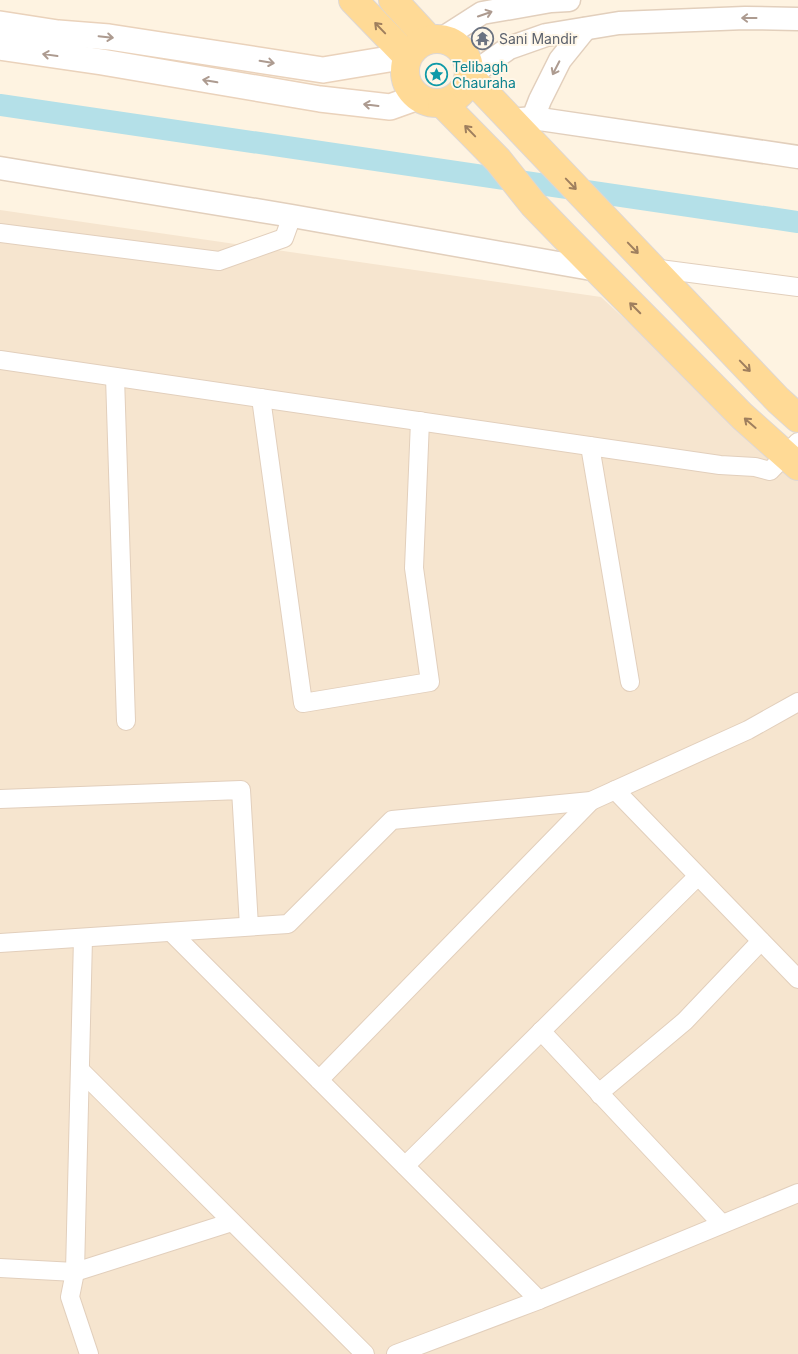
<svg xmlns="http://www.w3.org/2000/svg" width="798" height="1354" font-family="Inter,sans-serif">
	<rect width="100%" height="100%" fill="#fef3e1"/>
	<polygon fill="#f6e5cf" points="0,210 601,297 798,479 798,1354 0,1354"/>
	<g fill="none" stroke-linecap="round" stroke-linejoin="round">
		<polyline stroke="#b4e0e8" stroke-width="22" points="0,105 798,222"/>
		<defs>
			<g id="minor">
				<polyline points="0,233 219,261 284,238 292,216"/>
				<polyline points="652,268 798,287"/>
				<polyline points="0,360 720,465 755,467 770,471 798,442"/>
				<polyline points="115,377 126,721"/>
				<polyline points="261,398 303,703 430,682 414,568 420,421"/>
				<polyline points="590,446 630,682"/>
				<polyline points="615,790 798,979"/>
				<polyline points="0,799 241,790 249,926"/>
				<polyline points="171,932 539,1300"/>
				<polyline points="83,938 75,1272 70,1297 89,1354"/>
				<polyline points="0,943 288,924 392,820 591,801 748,730 798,702"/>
				<polyline points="541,1031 722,1224"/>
				<polyline points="80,1070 365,1354"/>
				<polyline points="319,1080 591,801"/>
				<polyline points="600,1095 599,1093 685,1021 761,941"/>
				<polyline points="405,1166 698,876"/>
				<polyline points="0,1268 75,1272 232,1222"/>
				<polyline points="396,1354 539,1300 798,1193"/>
			</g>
			<g id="tertiary">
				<polyline points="443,38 482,13 551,1 569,0"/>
				<polyline points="469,76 509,48 546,35 619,23 745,18 798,19"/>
				<polyline points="533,118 540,100 560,60 585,29"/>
				<polyline points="510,120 533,118 798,157"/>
				<polyline points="0,168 292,216 597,270"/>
			</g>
			<g id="secondary">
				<polyline points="0,24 58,33 109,37 323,70 407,56"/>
				<polyline points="0,47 102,62 320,99 390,107 418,97"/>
			</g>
			<g id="primary">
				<polyline points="353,0 407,56"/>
				<polyline points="393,0 429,39"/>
				<circle cx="437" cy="71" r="32"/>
				<polyline points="469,76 778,400 798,418"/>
				<polyline points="442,103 498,160 533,204 564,236 742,416 798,466"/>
			</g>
		</defs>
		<use href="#minor" stroke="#e2cfbc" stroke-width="20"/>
		<use href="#tertiary" stroke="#e2cfbc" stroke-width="25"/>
		<use href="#secondary" stroke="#ead2bb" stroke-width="28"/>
		<use href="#primary" stroke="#ded7d3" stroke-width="30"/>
		<use href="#minor" stroke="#fff" stroke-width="18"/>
		<use href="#tertiary" stroke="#fff" stroke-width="22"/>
		<use href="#secondary" stroke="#fff" stroke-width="25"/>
		<use href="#primary" stroke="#ffda96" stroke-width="28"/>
	</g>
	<defs><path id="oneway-shaft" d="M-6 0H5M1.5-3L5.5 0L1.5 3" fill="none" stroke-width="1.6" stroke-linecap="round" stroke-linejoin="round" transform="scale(1.25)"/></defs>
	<g stroke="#ad9b90">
		<use href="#oneway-shaft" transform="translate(485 14) rotate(-19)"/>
		<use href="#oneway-shaft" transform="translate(749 18) rotate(-180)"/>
		<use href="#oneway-shaft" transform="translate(106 37) rotate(6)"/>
		<use href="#oneway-shaft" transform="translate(50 55) rotate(-172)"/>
		<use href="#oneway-shaft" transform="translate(267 62) rotate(9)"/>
		<use href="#oneway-shaft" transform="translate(556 68) rotate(117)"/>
		<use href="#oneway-shaft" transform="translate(210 81) rotate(-170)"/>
		<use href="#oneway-shaft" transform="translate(371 105) rotate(-173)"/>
	</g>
	<g stroke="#9f7f5e">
		<use href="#oneway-shaft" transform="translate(380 28) rotate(-134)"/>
		<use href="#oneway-shaft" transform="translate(470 131) rotate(-134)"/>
		<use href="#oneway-shaft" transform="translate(571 184) rotate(46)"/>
		<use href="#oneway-shaft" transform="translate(633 248) rotate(46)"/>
		<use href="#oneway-shaft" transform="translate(635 308) rotate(-135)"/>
		<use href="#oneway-shaft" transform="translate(745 366) rotate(46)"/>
		<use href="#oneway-shaft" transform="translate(750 423) rotate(-139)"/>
	</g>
	<defs>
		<symbol id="temple-ring" viewBox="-11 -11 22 22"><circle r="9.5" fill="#fff7e8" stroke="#6b7280" stroke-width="1.5"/><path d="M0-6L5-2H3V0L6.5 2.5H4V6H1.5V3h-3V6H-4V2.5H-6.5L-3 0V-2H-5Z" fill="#6b7280"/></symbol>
		<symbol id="sight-ring" viewBox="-11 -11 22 22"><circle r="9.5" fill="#fff7e8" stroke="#0f9aa8" stroke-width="1.5"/><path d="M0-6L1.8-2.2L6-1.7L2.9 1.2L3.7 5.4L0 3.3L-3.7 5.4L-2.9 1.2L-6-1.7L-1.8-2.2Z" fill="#0f9aa8"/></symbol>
	</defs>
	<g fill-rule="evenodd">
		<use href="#temple-ring" x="470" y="26" width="25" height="25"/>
		<use href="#sight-ring" x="424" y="62" width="25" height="25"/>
	</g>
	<g text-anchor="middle" stroke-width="4" stroke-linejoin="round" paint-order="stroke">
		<g font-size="14" fill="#5b616d" stroke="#fff7e8" text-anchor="start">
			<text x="499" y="44">Sani Mandir</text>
		</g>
		<g font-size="14" fill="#0d838f" stroke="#fff7e8" text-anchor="start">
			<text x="452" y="72">Telibagh<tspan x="452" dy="16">Chauraha</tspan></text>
		</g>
	</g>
</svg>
